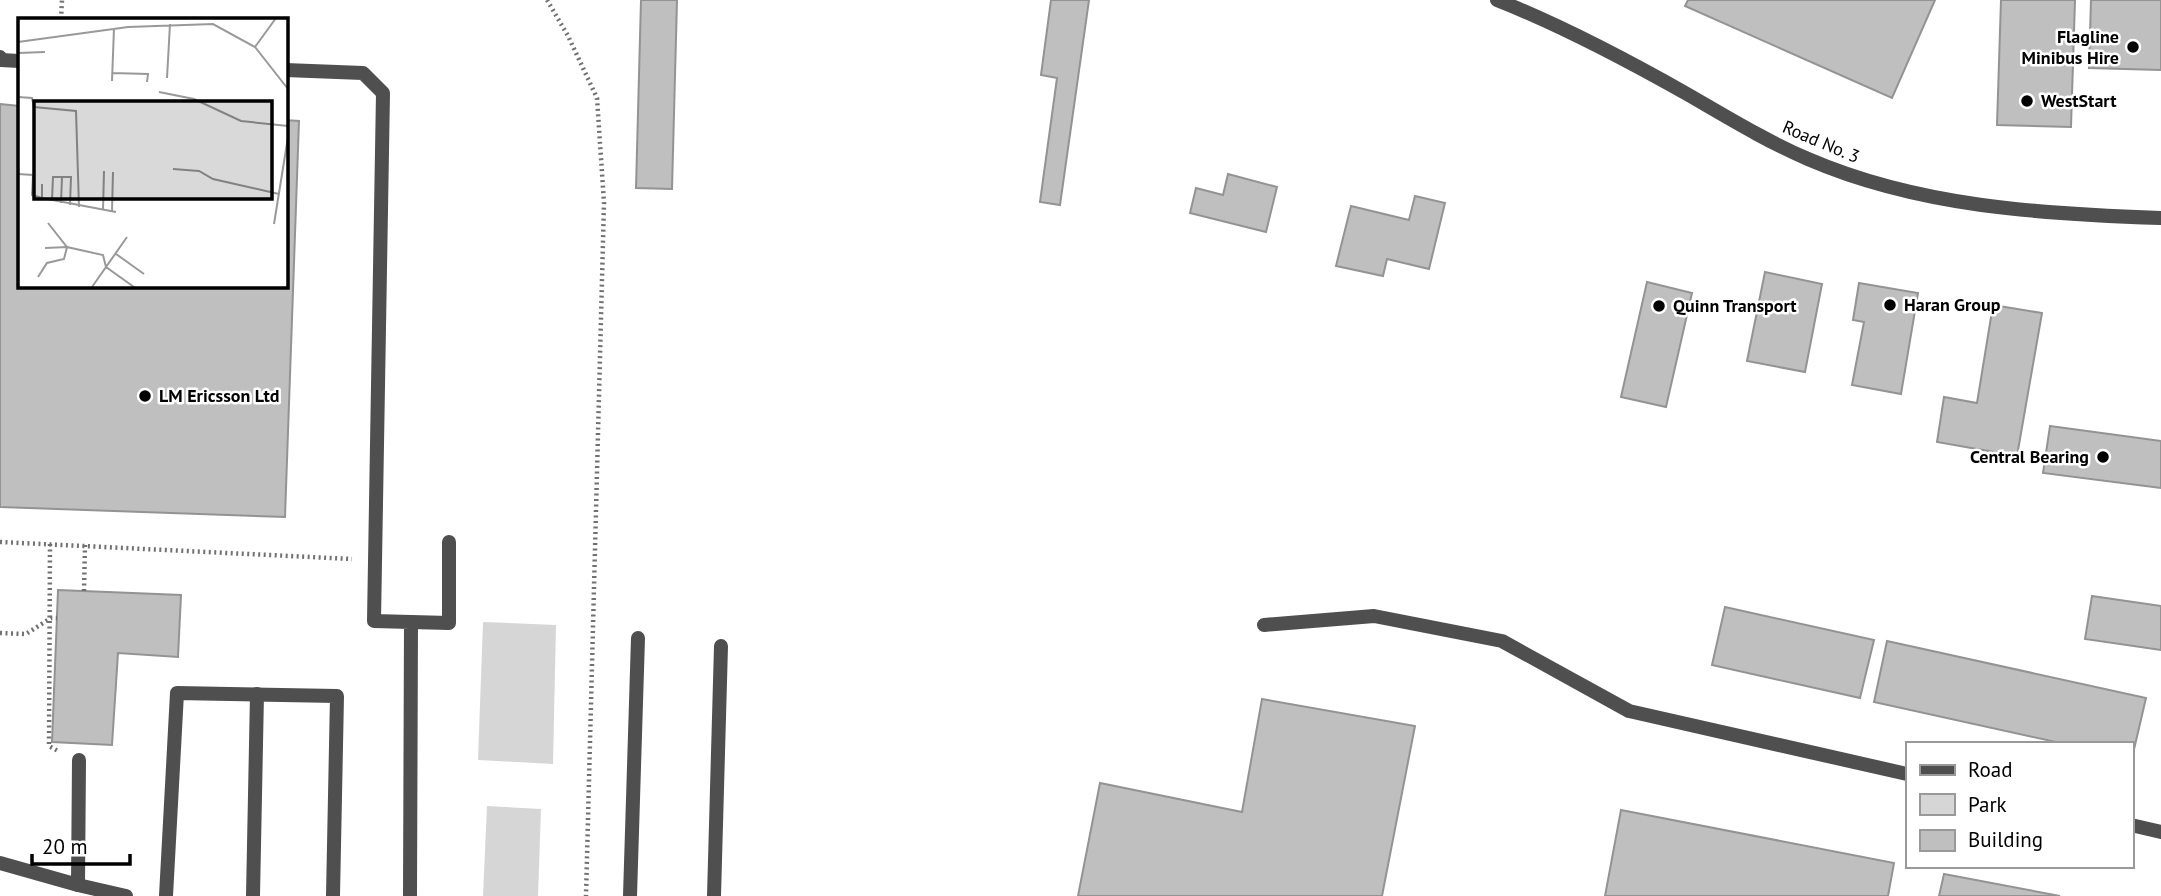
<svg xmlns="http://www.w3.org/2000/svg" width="2161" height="896" font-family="'PT Sans',sans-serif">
	<rect width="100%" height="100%" fill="#fff"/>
	<g fill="#d6d6d6">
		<polygon points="483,622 556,625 553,764 478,760"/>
		<polygon points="487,806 541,809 538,896 483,896"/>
	</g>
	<g fill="#bfbfbf" stroke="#939393" stroke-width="2">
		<polygon points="641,0 677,0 672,189 636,188"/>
		<polygon points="1051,0 1089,0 1060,205 1040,202 1057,78 1041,75"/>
		<polygon points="1688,0 1935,0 1892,98 1685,6"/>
		<polygon points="2001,0 2075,0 2071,127 1997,125"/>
		<polygon points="2091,0 2161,0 2161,70 2089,68"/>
		<polygon points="0,104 19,106 19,285 285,285 285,120 299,121 285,517 0,507"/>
		<polygon points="1228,174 1277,187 1266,232 1190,213 1196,188 1223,195"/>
		<polygon points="1415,196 1445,203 1429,269 1387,259 1383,276 1336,266 1351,206 1409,220"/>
		<polygon points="1765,272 1822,284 1805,372 1747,361"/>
		<polygon points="1647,282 1692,293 1666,407 1621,397"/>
		<polygon points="1859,283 1918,293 1901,394 1852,385 1864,322 1853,320"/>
		<polygon points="1993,305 2042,313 2017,456 1937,442 1944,397 1977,403"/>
		<polygon points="2050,426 2161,441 2161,488 2043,473"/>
		<polygon points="58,590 181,595 178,657 118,653 112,745 52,742"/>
		<polygon points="2092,596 2161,606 2161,650 2085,639"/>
		<polygon points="1725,607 1874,640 1860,698 1712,665"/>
		<polygon points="1887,641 2146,698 2132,758 2131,744 2065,744 1874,702"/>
		<polygon points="1262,699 1415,726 1382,896 1078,896 1100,783 1242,812"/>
		<polygon points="1621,810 1894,863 1888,896 1605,896"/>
		<polygon points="1944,874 2060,896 1939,896"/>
	</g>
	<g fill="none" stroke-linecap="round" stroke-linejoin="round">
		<g stroke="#717171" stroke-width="4.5" stroke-dasharray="2 3.5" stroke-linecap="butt">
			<polyline points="547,0 568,36 597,98 604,203 586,896"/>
			<polyline points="61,19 62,0"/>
			<polyline points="0,542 352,559"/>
			<polyline points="50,544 49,746 58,751"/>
			<polyline points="84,591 85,545"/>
			<polyline points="0,633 26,634 51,618 57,618"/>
		</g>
		<g stroke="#4f4f4f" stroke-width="14">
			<polyline points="0,57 1,60 19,61"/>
			<polyline points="285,70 363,73 383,93 374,621 411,622 410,896"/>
			<polyline points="411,622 449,623 449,542"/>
			<polyline points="1264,625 1374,616 1502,641 1629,711 1907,774"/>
			<polyline points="2131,825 2161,832"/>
			<polyline points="0,863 78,885 79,760"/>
			<polyline points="78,885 126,896"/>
			<polyline points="166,896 177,693 337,696 333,896"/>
			<polyline points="253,896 257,694"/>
			<polyline points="630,896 638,638"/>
			<polyline points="714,896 721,646"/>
		</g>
		<path stroke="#4f4f4f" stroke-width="14" d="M1497,0C1563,26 1625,59 1687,94C1727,117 1766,141 1808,159C1919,207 2042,214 2161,218"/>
	</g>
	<g fill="#000" stroke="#fff" stroke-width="2.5">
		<circle cx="2133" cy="47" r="7"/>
		<circle cx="2027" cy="101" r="7"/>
		<circle cx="1890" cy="305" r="7"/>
		<circle cx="1659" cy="306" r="7"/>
		<circle cx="145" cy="396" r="7"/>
		<circle cx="2103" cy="457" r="7"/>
	</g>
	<g text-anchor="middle" stroke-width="5" stroke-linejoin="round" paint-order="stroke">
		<g font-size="18" font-weight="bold" fill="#000" stroke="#fff" text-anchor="start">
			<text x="2119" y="43" text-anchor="end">Flagline<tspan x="2119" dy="21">Minibus Hire</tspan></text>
			<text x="2041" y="107">WestStart</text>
			<text x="1904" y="311">Haran Group</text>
			<text x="1673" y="312">Quinn Transport</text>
			<text x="159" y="402">LM Ericsson Ltd</text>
			<text x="2089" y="463" text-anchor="end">Central Bearing</text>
		</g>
		<g font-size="18" fill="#000" stroke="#fff">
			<text transform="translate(1821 142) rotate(23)" y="6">Road No. 3</text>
		</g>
	</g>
	<g transform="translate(18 18)">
		<rect width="270" height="270" fill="#fff"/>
		<path fill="none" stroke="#999" stroke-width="2" d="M0,24L110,9L195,6L237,29L270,71M237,29L258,0M0,35L27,34M94,55L130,56L129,64M149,60L152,6M94,63L96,10M141,74L176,81L223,103L270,108M0,79L14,80L16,89L58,93L61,189M155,151L181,153L195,161L261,176M0,156L15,157L14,177L24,180V166M24,180L98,194M34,182L35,159H53L52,187M43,185L44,159M85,192L86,153M94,194L95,154M30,205L49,229L85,237L88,249L74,269M256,206L270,119M109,219L88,249L116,269M98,236L126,256M20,259L29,245L46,241L49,229L27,230"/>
		<path fill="#000" fill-opacity="0.15" stroke="#000" stroke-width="3.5" d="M16,83H254V181H16Z"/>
		<rect width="270" height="270" fill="none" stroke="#000" stroke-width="3.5"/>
	</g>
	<rect x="1906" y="742" width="228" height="126" fill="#ffffff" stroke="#999999" stroke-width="2"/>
	<rect x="1920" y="765" width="35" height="10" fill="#4f4f4f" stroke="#999999" stroke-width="2"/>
	<text x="1968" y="777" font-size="21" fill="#000000">Road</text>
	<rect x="1920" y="794" width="35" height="21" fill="#d6d6d6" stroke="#999999" stroke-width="2"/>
	<text x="1968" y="812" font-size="21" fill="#000000">Park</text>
	<rect x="1920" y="830" width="35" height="21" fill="#bfbfbf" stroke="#999999" stroke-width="2"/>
	<text x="1968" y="847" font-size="21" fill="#000000">Building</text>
	<path d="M32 854v10h98v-10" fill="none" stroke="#000000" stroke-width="3.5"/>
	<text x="42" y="854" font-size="21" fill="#000000" stroke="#ffffff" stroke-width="5" paint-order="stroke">20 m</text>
</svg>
